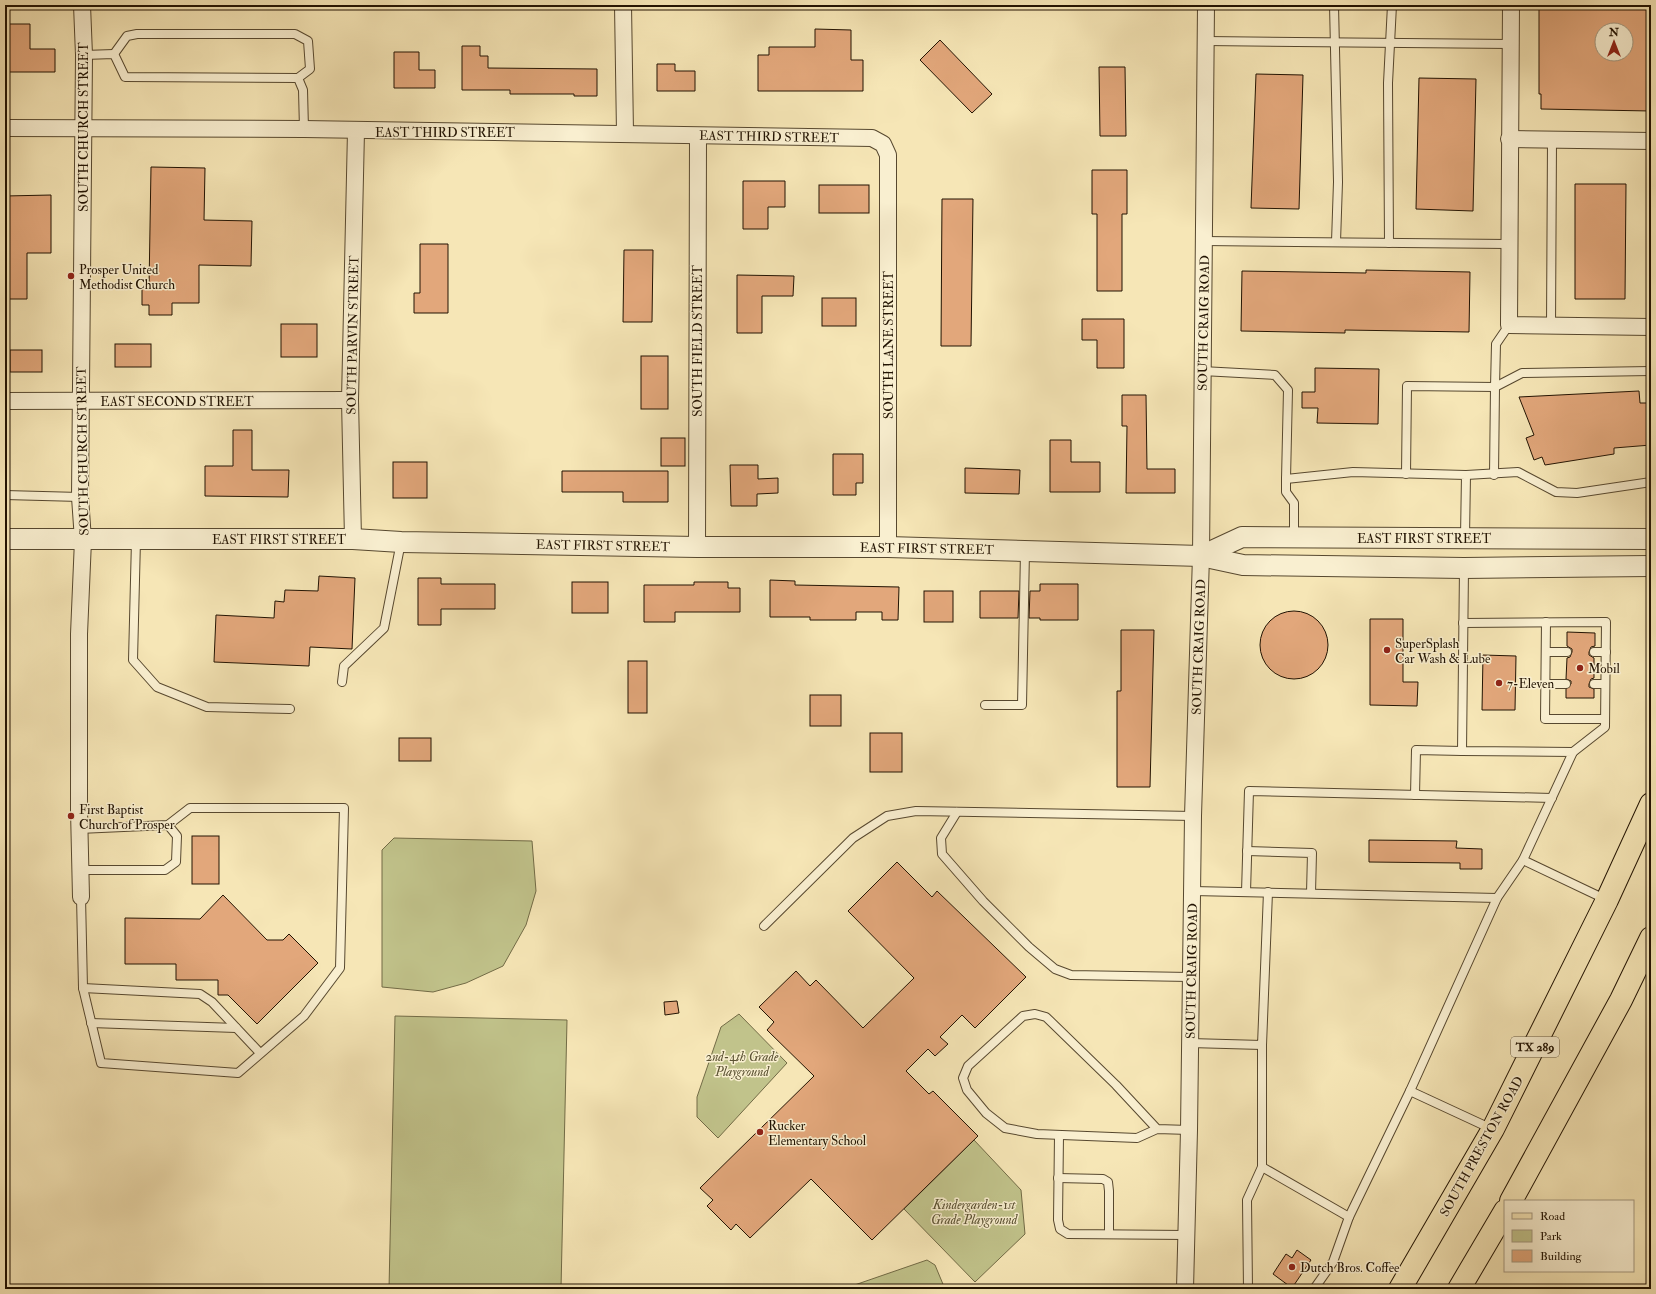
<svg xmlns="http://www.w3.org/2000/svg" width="1656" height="1294" font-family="'IM FELL Double Pica',serif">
	<rect width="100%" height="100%" fill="#f6e6b6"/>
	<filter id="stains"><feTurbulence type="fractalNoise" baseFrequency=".005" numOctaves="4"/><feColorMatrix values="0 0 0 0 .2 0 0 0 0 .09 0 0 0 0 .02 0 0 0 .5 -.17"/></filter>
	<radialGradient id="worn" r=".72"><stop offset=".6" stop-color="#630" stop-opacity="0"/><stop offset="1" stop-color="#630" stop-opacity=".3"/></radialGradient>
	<g fill="#c1c38b" stroke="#726b46">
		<polygon points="394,838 532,841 536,891 526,925 503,966 466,983 433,992 382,987 382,850"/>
		<polygon points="739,1014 787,1063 718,1138 697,1117 697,1097 721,1027"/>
		<polygon points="395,1016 567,1020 561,1289 389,1289"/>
		<polygon points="974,1140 1021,1190 1025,1234 975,1282 904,1209"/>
		<polygon points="927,1260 935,1265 945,1289 843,1289"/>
	</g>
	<g fill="#e2a77b" stroke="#221302" fill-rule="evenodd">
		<path d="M1539,5H1651V111L1541,109V94H1539ZM1602,30H1626V54H1602Z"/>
		<polygon points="8,24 30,24 30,49 55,49 55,72 8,72"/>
		<polygon points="815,29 851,30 851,60 863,60 863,91 758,91 758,55 769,55 769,47 815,47"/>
		<polygon points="940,40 992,94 972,113 920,60"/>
		<polygon points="462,46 480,46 480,56 488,56 488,68 597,69 597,96 574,96 574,94 510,94 510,90 462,90"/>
		<polygon points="394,52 419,52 419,70 435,70 435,88 394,88"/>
		<polygon points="657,64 675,64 675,71 695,71 695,91 657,91"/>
		<polygon points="1099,67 1125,67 1126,136 1100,136"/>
		<polygon points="1256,74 1303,75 1299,209 1251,208"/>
		<polygon points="1419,78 1476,79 1473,211 1416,209"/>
		<polygon points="151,167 205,168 204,220 252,221 251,266 199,265 199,303 172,303 172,315 149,315 149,305 142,305 142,288 149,288"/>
		<polygon points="1092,170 1127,170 1127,214 1122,214 1122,291 1097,291 1097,214 1092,214"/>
		<polygon points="743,181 785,181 785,207 768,207 768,229 743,229"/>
		<polygon points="1575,184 1626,184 1625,299 1575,299"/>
		<rect x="819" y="185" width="50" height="28"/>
		<polygon points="51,195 51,253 27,253 27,299 5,299 5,196"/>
		<polygon points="942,199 973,199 971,346 941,346"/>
		<polygon points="420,244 448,244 448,313 414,313 414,293 420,293"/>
		<polygon points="624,250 653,250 652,322 623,322"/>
		<polygon points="1366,270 1470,272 1469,332 1345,330 1345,333 1241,331 1242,271 1366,273"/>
		<polygon points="737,275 794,276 793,296 762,296 762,333 737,333"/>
		<rect x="822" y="298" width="34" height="28"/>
		<polygon points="1082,319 1124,319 1124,368 1097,368 1097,340 1082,340"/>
		<rect x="281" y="324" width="36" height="33"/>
		<rect x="115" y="344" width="36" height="23"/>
		<rect x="10" y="350" width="32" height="22"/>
		<rect x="641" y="356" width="27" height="53"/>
		<polygon points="1315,368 1379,369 1378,424 1317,423 1318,408 1302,408 1302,392 1315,392"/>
		<polygon points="1639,391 1640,403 1649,403 1651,445 1614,448 1614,454 1545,465 1542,457 1534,460 1526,438 1534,435 1519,397"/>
		<polygon points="1122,395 1146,395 1147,469 1175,469 1175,493 1126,493 1127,426 1122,426"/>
		<polygon points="233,430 252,430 252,470 289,470 288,497 205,496 205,466 233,466"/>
		<rect x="661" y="438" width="24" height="28"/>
		<polygon points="1050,440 1071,440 1071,462 1100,462 1100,492 1050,492"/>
		<polygon points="833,454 863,454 863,483 856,483 856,495 833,495"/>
		<rect x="393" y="462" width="34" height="36"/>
		<polygon points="730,465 758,465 758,479 778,478 778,493 757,494 757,506 731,506"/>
		<polygon points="965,468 1020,470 1019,494 965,493"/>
		<polygon points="562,471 668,471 668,502 623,502 623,492 562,492"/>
		<polygon points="319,576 355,578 352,649 310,647 309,666 214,662 216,615 274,618 275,601 284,602 285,590 318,591"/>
		<polygon points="418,578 441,578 441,584 495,584 495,609 441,609 441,625 418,625"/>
		<polygon points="770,580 795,581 795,585 899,587 898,620 882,620 882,612 856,612 856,620 810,620 810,617 770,617"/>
		<rect x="572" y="582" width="36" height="31"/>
		<polygon points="694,582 728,582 728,588 740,588 740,612 675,612 675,622 644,622 644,585 694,585"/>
		<polygon points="1040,584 1078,584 1078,620 1040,620 1040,618 1029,618 1030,591 1040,591"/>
		<rect x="924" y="591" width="29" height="31"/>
		<polygon points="980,591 1019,591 1018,618 980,618"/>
		<circle cx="1294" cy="645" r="34"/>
		<polygon points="1370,619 1403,619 1403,682 1418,682 1417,706 1370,705"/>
		<polygon points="1121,630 1154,630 1150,787 1117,787 1117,691 1121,691"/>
		<polygon points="1567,632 1595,633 1595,646 1591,647 1589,652 1589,655 1594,658 1594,678 1591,679 1589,684 1589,687 1594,689 1594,698 1566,698 1566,689 1571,684 1571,681 1566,679 1567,658 1570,657 1572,652 1572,649 1567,646"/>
		<polygon points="1483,655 1516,656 1515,710 1482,710"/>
		<rect x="628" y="661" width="19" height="52"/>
		<rect x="810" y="695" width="31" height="31"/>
		<rect x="870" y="733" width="32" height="39"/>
		<rect x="399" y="738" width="32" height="23"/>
		<rect x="192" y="836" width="27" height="48"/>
		<polygon points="1369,840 1457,841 1456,848 1482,849 1482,869 1460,869 1460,863 1369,862"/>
		<polygon points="897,862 932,897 937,891 1026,977 975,1028 962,1015 940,1037 948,1044 935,1056 928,1049 906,1071 929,1094 933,1091 978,1136 872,1240 811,1179 750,1238 736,1224 731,1230 707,1206 713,1200 700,1188 814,1076 767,1030 774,1022 759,1007 796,971 810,986 816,980 863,1028 914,978 848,911"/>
		<polygon points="223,895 267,940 283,940 289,934 318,963 257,1024 228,995 218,995 218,980 176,980 176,964 125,964 125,918 200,919"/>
		<polygon points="677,1001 679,1013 665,1015 664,1002"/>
		<polygon points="1297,1250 1311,1260 1292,1288 1273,1274 1286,1254 1292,1258"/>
	</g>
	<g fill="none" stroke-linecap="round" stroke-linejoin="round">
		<defs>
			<g id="service">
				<polyline points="1334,5 1338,182 1336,242"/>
				<polyline points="1206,41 1510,44"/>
				<polyline points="114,54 127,36 137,34 295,34 308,41 310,69 298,78"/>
				<polyline points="84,55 114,54 125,77 298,78 303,90 304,129"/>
				<polyline points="1204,241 1508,244"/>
				<polyline points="1389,243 1388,83 1392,5"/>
				<polyline points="1551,327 1552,140"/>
				<polyline points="1202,371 1275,375 1288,390 1286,479 1286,492 1294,503 1294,538"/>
				<polyline points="1406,474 1407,386 1495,387 1496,344 1509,325"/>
				<polyline points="1466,475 1518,472 1556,492 1577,493 1651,482"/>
				<polyline points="1494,475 1495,387 1522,373 1651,371"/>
				<polyline points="1286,479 1353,472 1466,475 1465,537"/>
				<polyline points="5,495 80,497"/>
				<polyline points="136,540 133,660 157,687 207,707 290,709"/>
				<polyline points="1464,568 1462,751 1573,752 1523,860 1607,900"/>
				<polyline points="1546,622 1545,719 1605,719"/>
				<polyline points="1463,623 1606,622 1605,727 1573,752"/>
				<polyline points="1546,652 1567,652"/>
				<polyline points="1594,652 1606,652"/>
				<polyline points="342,682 344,666 384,628 401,542"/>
				<polyline points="1546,684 1566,684"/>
				<polyline points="1594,684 1605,684"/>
				<polyline points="985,705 1022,705 1025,551"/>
				<polyline points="1415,795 1416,750 1462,751"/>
				<polyline points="957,812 941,838 942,854 983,901 1029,947 1055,969 1071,975 1190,977"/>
				<polyline points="79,829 168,825 190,808 344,808 340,968 304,1016 238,1073 101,1063 83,988 81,897"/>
				<polyline points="1247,851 1312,853 1311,893"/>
				<polyline points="80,870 165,870 176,862 177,836 168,825"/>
				<polyline points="1193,891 1497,898 1523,860"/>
				<polyline points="1246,892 1249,791 1552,798"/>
				<polyline points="764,926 853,838 887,816 916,811 1193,816"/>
				<polyline points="83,988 200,994 212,1002 260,1053"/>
				<polyline points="91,1023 236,1028"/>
				<polyline points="1190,1043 1262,1045 1268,892"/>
				<polyline points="1410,1091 1492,1129"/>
				<polyline points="1157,1129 1116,1085 1046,1017 1035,1014 1023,1016 968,1066 963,1078 967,1090 986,1113 1005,1128 1037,1134 1137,1138 1157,1129 1189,1130"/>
				<polyline points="1059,1135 1058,1220 1060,1229 1068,1234 1186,1235"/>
				<polyline points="1262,1167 1349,1217"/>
				<polyline points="1058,1178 1103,1179 1108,1182 1109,1191 1109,1234"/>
				<polyline points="1248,1289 1247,1200 1262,1167 1262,1045"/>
				<polyline points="1314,1289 1333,1262 1349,1217 1410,1091 1497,898"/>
			</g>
			<g id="minor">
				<polyline points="623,5 625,133"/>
				<polyline points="1511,5 1509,325 1651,327"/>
				<polyline points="5,128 304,129 872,138 883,144 888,155 888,547"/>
				<polyline points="1509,139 1651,141"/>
				<polyline points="5,401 350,400"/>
				<polyline points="353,539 350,400 356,131"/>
				<polyline points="697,547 698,136"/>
				<polyline points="81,897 79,810 79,634 83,540 80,497 84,55 82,5"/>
				<polyline points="1185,1289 1189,1130 1193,816 1201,556 1206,5"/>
			</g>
			<g id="tertiary">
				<polyline points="5,539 353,539 401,542 697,547 888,547 1201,556 1243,565 1464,568 1651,566"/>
				<polyline points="1201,556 1242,537 1651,539"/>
			</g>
			<g id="primary">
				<polyline points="1511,1201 1621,1000 1651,938"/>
				<polyline points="1400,1289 1493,1129 1607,900 1651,804"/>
				<polyline points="1459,1289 1505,1211"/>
			</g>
		</defs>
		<use href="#service" stroke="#57482f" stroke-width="10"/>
		<use href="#minor" stroke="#57482f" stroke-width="18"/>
		<use href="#tertiary" stroke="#57482f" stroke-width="22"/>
		<use href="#primary" stroke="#221302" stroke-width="24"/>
		<use href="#service" stroke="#f9efd0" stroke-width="8"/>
		<use href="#minor" stroke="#f9efd0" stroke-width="16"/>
		<use href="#tertiary" stroke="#f9efd0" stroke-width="20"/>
		<use href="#primary" stroke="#f6e6b6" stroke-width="22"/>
	</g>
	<g fill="#8f2418" stroke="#f9efd0" stroke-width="1.5">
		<circle cx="71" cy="276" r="4"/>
		<circle cx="1387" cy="650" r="4"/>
		<circle cx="1580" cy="668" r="4"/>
		<circle cx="1499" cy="683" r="4"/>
		<circle cx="71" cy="816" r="4"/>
		<circle cx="760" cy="1132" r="4"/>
		<circle cx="1292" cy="1267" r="4"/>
	</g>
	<g text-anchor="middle" stroke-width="3" stroke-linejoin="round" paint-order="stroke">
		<rect fill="#f9efd0" stroke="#625540" stroke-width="1" x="1511" y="1037" width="48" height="20" rx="3"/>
		<g font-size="12" font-weight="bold" fill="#221302">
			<text x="1535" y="1051">TX 289</text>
		</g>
		<g font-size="13" fill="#221302" stroke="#f9efd0">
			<text transform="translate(83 127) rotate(-90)" y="5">SOUTH CHURCH STREET</text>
			<text x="445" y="137">EAST THIRD STREET</text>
			<text transform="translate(769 136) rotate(1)" y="5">EAST THIRD STREET</text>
			<text transform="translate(1203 323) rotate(-89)" y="5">SOUTH CRAIG ROAD</text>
			<text transform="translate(352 335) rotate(-89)" y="5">SOUTH PARVIN STREET</text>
			<text transform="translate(697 341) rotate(-90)" y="5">SOUTH FIELD STREET</text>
			<text transform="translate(888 345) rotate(-90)" y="5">SOUTH LANE STREET</text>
			<text x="177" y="406">EAST SECOND STREET</text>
			<text transform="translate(82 451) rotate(-91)" y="5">SOUTH CHURCH STREET</text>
			<text x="1424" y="543">EAST FIRST STREET</text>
			<text x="279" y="544">EAST FIRST STREET</text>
			<text transform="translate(603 545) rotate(1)" y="5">EAST FIRST STREET</text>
			<text transform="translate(927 548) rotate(1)" y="5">EAST FIRST STREET</text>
			<text transform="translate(1198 647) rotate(-88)" y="5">SOUTH CRAIG ROAD</text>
			<text transform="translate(1191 971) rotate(-89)" y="5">SOUTH CRAIG ROAD</text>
			<text transform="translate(1481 1146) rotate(-61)" y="5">SOUTH PRESTON ROAD</text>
		</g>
		<g font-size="13" fill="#221302" stroke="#f9efd0" text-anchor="start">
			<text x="79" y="274">Prosper United<tspan x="79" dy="15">Methodist Church</tspan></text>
			<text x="1395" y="648">SuperSplash<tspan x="1395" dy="15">Car Wash &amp; Lube</tspan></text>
			<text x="1588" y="673">Mobil</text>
			<text x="1507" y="688">7-Eleven</text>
			<text x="79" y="814">First Baptist<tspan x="79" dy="15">Church of Prosper</tspan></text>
			<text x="768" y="1130">Rucker<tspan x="768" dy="15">Elementary School</tspan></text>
			<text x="1300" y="1272">Dutch Bros. Coffee</text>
		</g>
		<g font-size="13" font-style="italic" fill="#5a5132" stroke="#f9efd0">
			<text x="742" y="1061">2nd-4th Grade<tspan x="742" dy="15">Playground</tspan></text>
			<text x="974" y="1209">Kindergarden-1st<tspan x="974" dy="15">Grade Playground</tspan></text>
		</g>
	</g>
	<rect width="1656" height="1294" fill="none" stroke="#f6e6b6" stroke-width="20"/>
	<rect x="6" y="6" width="1644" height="1282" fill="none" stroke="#221302" stroke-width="2"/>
	<rect x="10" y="10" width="1636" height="1274" fill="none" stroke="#221302"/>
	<rect x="1504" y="1200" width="130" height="72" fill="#f9efd0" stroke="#a3977e"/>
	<rect x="1512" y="1213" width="20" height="6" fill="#f6e6b6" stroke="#a3977e"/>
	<text x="1540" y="1220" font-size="12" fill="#221302">Road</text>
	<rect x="1512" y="1230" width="20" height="12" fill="#c1c38b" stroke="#a3977e"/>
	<text x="1540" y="1240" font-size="12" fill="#221302">Park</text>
	<rect x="1512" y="1250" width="20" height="12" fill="#e2a77b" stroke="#a3977e"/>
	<text x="1540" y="1260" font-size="12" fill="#221302">Building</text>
	<g transform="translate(1614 42)"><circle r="19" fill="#f9efd0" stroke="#a3977e"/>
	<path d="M0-3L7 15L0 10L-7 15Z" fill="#8f2418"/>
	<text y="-6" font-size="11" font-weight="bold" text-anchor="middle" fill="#221302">N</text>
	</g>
	<rect width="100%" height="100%" filter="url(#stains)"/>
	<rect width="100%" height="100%" fill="url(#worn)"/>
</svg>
